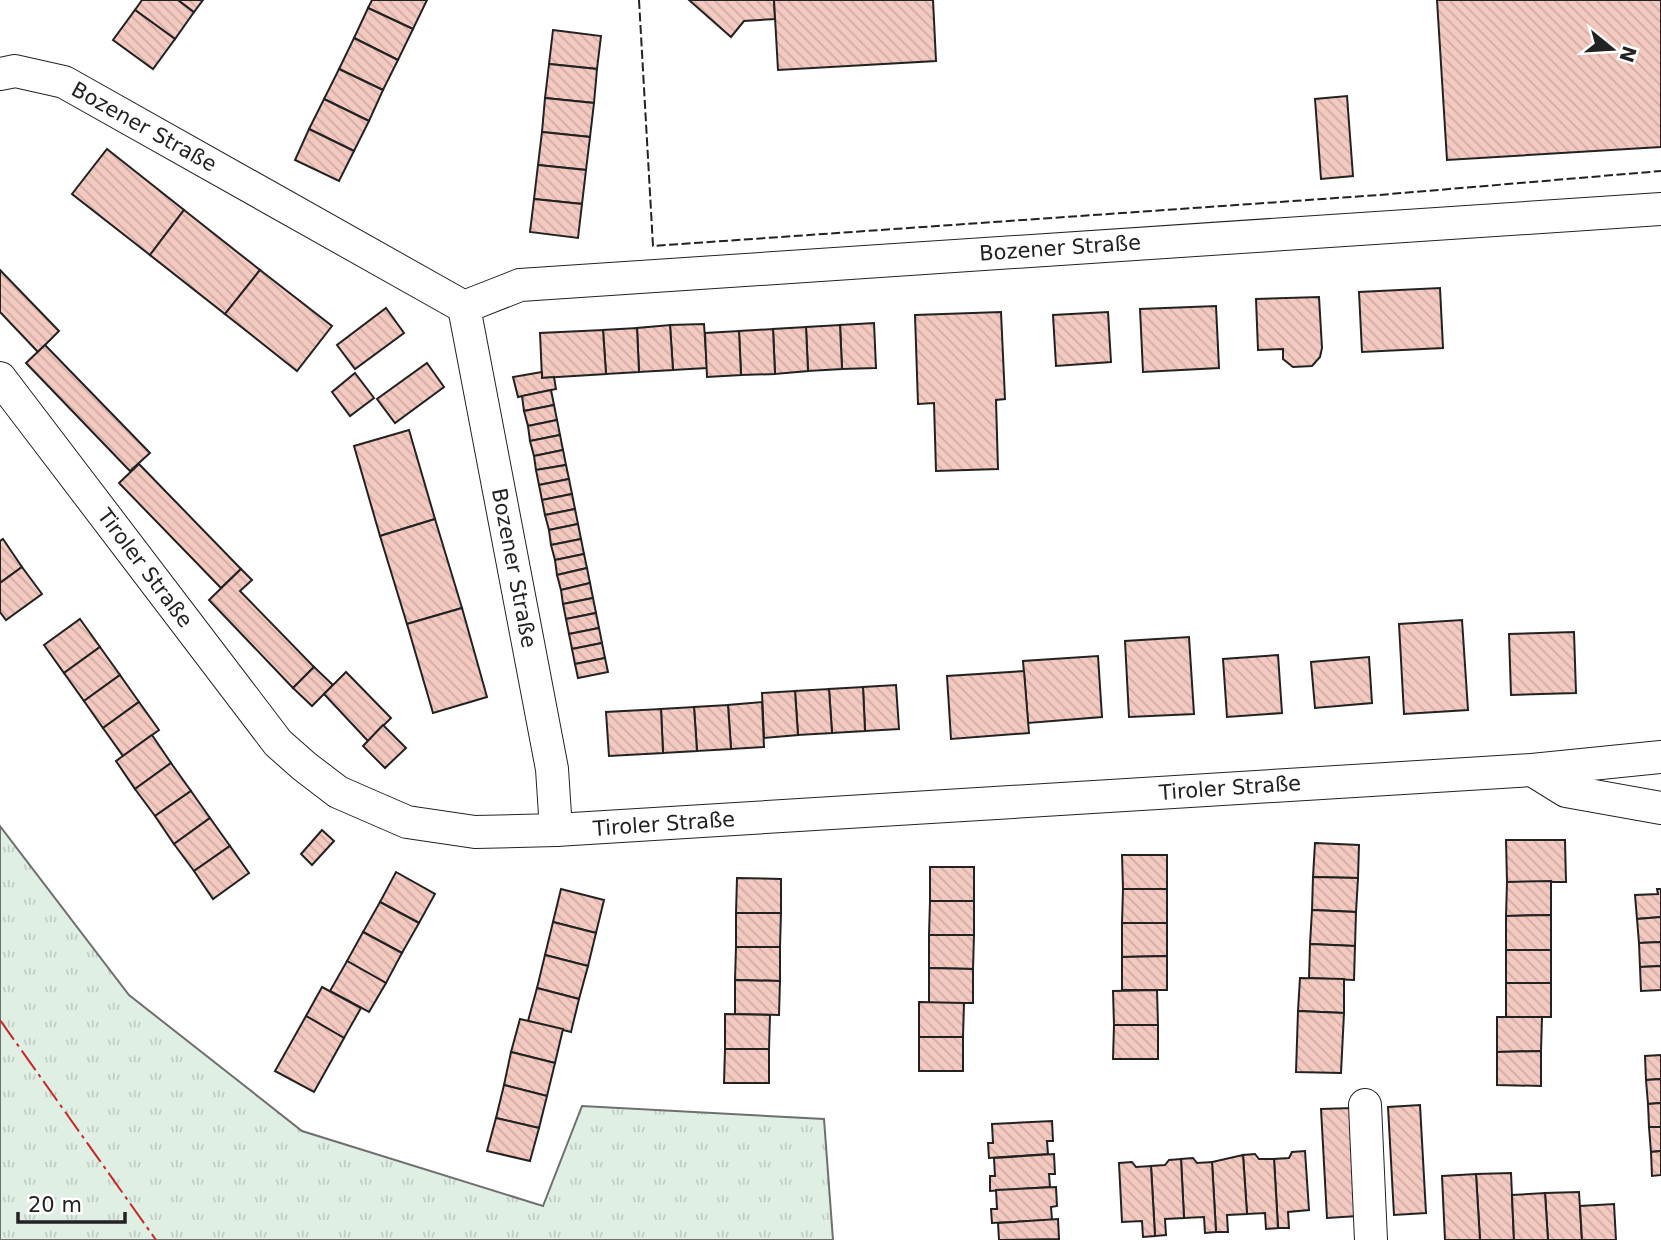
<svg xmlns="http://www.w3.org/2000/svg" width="1661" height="1240" font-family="'DejaVu Sans',sans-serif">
	<defs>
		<pattern id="grass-tufts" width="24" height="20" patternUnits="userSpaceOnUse" patternTransform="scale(1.75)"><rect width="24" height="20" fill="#e0efe3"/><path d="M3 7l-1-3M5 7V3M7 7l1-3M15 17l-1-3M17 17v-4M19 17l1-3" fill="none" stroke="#c0cdc2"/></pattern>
		<pattern id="building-back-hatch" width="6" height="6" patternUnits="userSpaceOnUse" patternTransform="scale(1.75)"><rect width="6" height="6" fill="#f3c9c0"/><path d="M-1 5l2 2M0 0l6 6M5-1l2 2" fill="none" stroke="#d0aca5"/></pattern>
	</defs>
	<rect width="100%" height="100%" fill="#fff"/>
	<polygon fill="url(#grass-tufts)" stroke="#6f6f6f" stroke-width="2" points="0,826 129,995 302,1131 543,1206 582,1106 824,1119 833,1240 0,1240"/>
	<g fill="url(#building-back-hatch)" stroke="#222" stroke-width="2">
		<polygon points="142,0 178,0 194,12 175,39 135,10"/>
		<polygon points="178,0 203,0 194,12"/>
		<polygon points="372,0 427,0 413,29 368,8"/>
		<polygon points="689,0 774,0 775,19 744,21 731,37"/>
		<polygon points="774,0 933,0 936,61 778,70"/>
		<polygon points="1437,0 1661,0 1661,147 1447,160"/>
		<polygon points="368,8 413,29 398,60 354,38"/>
		<polygon points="135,10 175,39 153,69 113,40"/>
		<polygon points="553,30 601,36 597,69 549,64"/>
		<polygon points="354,38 398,60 383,90 339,69"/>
		<polygon points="549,64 597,69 594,103 545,98"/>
		<polygon points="339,69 383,90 369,121 324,99"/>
		<polygon points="1347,96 1353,176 1321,179 1315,99"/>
		<polygon points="545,98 594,103 590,137 542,132"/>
		<polygon points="324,99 369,121 354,151 309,129"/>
		<polygon points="309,129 354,151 339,181 295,160"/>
		<polygon points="542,132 590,137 586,170 538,165"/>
		<polygon points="107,149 184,210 150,255 72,194"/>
		<polygon points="538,165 586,170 582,204 534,199"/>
		<polygon points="534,199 582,204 578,238 530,232"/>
		<polygon points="184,210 260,270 225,314 150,255"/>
		<polygon points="0,270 59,331 38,352 0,312"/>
		<polygon points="260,270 332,326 297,371 225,314"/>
		<polygon points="1440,288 1443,348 1362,352 1359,292"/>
		<polygon points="1319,297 1322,348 1320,357 1312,366 1293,367 1283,359 1283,349 1258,350 1256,299"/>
		<polygon points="1216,306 1219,368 1143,372 1140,309"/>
		<polygon points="386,308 404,333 355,369 337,345"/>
		<polygon points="1001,312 1005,399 996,400 998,469 936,471 934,403 918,404 915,315"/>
		<polygon points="1108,312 1111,362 1056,366 1053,315"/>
		<polygon points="874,323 876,368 842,369 840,325"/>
		<polygon points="704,324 707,368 673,370 670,325"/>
		<polygon points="670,325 673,370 639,372 637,328"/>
		<polygon points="840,325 842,369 808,371 806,327"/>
		<polygon points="806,327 808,371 775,374 773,329"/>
		<polygon points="637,328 639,372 606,374 603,330"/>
		<polygon points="773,329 775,374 741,375 739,331"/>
		<polygon points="603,330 606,374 542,378 540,333"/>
		<polygon points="739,331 741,375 707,377 705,333"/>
		<polygon points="45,345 150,453 130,471 26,363"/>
		<polygon points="427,363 444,387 395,423 377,399"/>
		<polygon points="542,372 542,378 554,377 556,389 518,397 513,377"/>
		<polygon points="355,373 374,398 350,416 332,392"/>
		<polygon points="551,390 554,405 524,411 522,396"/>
		<polygon points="554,405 557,420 528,426 524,411"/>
		<polygon points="557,420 560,435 530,441 528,426"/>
		<polygon points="409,430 435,519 380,536 354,446"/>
		<polygon points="560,435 563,450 534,456 530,441"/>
		<polygon points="563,450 566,465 536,470 534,456"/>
		<polygon points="139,464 241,569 221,588 119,483"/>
		<polygon points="566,465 569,479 539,485 536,470"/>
		<polygon points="569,479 572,494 542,500 539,485"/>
		<polygon points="572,494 575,509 545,515 542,500"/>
		<polygon points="575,509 578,524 549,530 545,515"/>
		<polygon points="435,519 462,608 407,624 380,536"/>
		<polygon points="578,524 581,539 551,545 549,530"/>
		<polygon points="3,539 22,567 0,583 0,541"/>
		<polygon points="581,539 584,554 555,560 551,545"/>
		<polygon points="584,554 587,568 557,575 555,560"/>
		<polygon points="22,567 42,594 6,620 0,612 0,583"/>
		<polygon points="587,568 590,583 561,590 557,575"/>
		<polygon points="241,569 252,580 240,591 314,667 293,688 209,600"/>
		<polygon points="590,583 593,598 563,604 561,590"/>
		<polygon points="593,598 596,613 566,619 563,604"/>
		<polygon points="462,608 487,697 433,713 407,624"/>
		<polygon points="596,613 599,628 569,634 566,619"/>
		<polygon points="80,619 100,647 64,673 44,645"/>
		<polygon points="1462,620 1468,710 1404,714 1399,624"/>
		<polygon points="599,628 602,643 572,649 569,634"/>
		<polygon points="1574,632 1576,693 1511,695 1509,634"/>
		<polygon points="1189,637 1194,714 1129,717 1125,641"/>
		<polygon points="602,643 605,658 575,664 572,649"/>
		<polygon points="100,647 120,675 84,701 64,673"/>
		<polygon points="1278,655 1282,713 1227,717 1223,659"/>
		<polygon points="1098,656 1102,717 1028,723 1023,661"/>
		<polygon points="1369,657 1372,703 1315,708 1311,662"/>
		<polygon points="605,658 608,672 578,678 575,664"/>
		<polygon points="314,667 333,685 312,706 293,688"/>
		<polygon points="1024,671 1029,733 951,739 947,676"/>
		<polygon points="346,672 391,718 368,741 324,694"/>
		<polygon points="120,675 139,702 103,728 84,701"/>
		<polygon points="896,685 899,729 865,731 863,687"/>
		<polygon points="863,687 865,731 832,733 829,689"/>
		<polygon points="829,689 832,733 798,735 795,691"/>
		<polygon points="795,691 798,735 764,738 762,693"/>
		<polygon points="139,702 159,730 123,756 103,728"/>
		<polygon points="762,702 764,747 731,749 728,705"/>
		<polygon points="728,705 731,749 697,751 694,707"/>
		<polygon points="694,707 697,751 663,753 661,709"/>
		<polygon points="661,709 663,753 609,756 606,712"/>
		<polygon points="383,725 406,748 385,768 363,746"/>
		<polygon points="152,735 171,763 135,789 116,761"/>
		<polygon points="171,763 191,791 155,816 135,789"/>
		<polygon points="191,791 210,818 174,844 155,816"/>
		<polygon points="210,818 230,846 194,871 174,844"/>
		<polygon points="322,830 334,841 312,865 301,854"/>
		<polygon points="1506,840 1565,840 1566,882 1507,882"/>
		<polygon points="1315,843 1359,845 1358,878 1313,877"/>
		<polygon points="230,846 249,873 213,899 194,871"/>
		<polygon points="1122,855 1167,855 1167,889 1123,889"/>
		<rect x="930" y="867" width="44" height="34"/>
		<polygon points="396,872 435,894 419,923 380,902"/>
		<polygon points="1313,877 1358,878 1356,912 1312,910"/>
		<polygon points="737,878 781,879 781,913 736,913"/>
		<polygon points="1551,881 1551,915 1506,916 1507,882"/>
		<polygon points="561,889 604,900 596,933 553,922"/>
		<polygon points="1123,889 1167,889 1167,923 1122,923"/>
		<polygon points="1657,889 1661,889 1661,917 1637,919 1635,895 1658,894"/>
		<polygon points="930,901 974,901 974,935 929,935"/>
		<polygon points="380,902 419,923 402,953 363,932"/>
		<polygon points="1312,910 1356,912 1355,946 1310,944"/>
		<polygon points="736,913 781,913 780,947 736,947"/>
		<polygon points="1551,915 1551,950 1506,950 1506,916"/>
		<polygon points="1661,917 1661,942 1639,943 1637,919"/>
		<polygon points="553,922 596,933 588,966 545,955"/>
		<polygon points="1122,923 1167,923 1167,956 1122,957"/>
		<polygon points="363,932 402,953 386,983 347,961"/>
		<polygon points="929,935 974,935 973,969 929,968"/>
		<polygon points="1661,942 1661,966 1640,967 1639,943"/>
		<polygon points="1310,944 1355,946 1354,980 1309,978"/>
		<polygon points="736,947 780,947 780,981 735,980"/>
		<rect x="1506" y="950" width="45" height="33"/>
		<polygon points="545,955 588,966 579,999 537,988"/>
		<polygon points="1167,956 1167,990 1122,990 1122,957"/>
		<polygon points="347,961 386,983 369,1012 330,991"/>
		<polygon points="1661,966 1661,990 1641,991 1640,967"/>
		<polygon points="929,968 973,969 973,1003 929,1003"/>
		<polygon points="1300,978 1344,979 1344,1013 1298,1011"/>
		<polygon points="735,980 780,981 779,1015 735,1014"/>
		<rect x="1506" y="983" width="45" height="34"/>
		<polygon points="322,987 361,1008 344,1038 306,1016"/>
		<polygon points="537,988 579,999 571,1032 528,1021"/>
		<polygon points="1157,990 1158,1025 1114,1025 1113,991"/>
		<polygon points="919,1002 964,1003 963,1037 919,1037"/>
		<polygon points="1298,1011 1344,1013 1341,1073 1296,1072"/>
		<polygon points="725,1014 770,1015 769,1049 725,1049"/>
		<polygon points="306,1016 344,1038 314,1092 275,1071"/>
		<polygon points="1497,1017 1542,1017 1541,1051 1497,1052"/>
		<polygon points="520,1019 563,1029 555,1063 511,1052"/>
		<polygon points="1114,1025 1158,1025 1158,1059 1113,1059"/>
		<rect x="919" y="1037" width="44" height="34"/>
		<polygon points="725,1049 769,1049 769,1083 724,1083"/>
		<polygon points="1541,1051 1541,1086 1497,1085 1497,1052"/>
		<polygon points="511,1052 555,1063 547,1096 504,1085"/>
		<polygon points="1661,1055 1661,1079 1646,1080 1645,1056"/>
		<polygon points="1661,1079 1661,1103 1648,1104 1646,1080"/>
		<polygon points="504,1085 547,1096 539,1128 496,1118"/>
		<polygon points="1661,1103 1661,1127 1649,1127 1648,1104"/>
		<polygon points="1420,1105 1426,1213 1394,1215 1388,1107"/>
		<polygon points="1352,1108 1358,1216 1327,1218 1321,1109"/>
		<polygon points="496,1118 539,1128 530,1161 487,1151"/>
		<polygon points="1052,1121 1053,1141 1047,1141 1048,1154 989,1158 988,1143 993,1143 992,1124"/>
		<polygon points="1649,1127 1661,1127 1661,1151 1651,1152"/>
		<polygon points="1305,1151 1309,1210 1288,1212 1289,1228 1278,1228 1274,1159 1289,1158 1292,1152"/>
		<polygon points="1661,1151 1661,1175 1652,1176 1651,1152"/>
		<polygon points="1054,1154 1055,1174 1049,1174 1050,1187 990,1191 990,1176 995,1176 994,1158"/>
		<polygon points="1255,1154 1259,1159 1274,1159 1278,1228 1266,1229 1265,1213 1247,1214 1243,1155"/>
		<polygon points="1243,1155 1247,1214 1227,1215 1228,1232 1216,1232 1212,1162"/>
		<polygon points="1193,1158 1197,1163 1212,1162 1216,1232 1205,1233 1204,1217 1184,1218 1181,1159"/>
		<polygon points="1181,1159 1184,1218 1165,1219 1166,1235 1155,1236 1151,1166 1165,1165 1169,1160"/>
		<polygon points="1132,1162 1136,1167 1151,1166 1155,1236 1143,1237 1142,1221 1122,1222 1119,1163"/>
		<polygon points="1511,1173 1514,1240 1480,1240 1476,1174"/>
		<polygon points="1476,1174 1480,1240 1445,1240 1442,1176"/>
		<polygon points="1056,1187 1057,1206 1051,1207 1052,1220 992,1223 991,1209 997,1209 996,1190"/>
		<polygon points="1579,1192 1582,1240 1548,1240 1545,1193"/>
		<polygon points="1545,1193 1548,1240 1514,1240 1512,1195"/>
		<polygon points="1614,1204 1616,1240 1582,1240 1580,1206"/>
		<polygon points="1058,1219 1059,1239 999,1240 998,1223"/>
	</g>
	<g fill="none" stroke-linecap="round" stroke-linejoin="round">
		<defs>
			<g id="street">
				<polyline points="0,74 15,71 64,82 464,307"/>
				<polyline points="464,307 520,285 1661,209"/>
				<polyline points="464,307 552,769 556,830"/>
				<polyline points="0,378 278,743 304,766 338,792 407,822 475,832 556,830 1532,770 1661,757"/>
				<polyline points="1532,770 1566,791 1661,808"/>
				<polyline points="1365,1105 1371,1240"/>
			</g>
		</defs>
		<use href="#street" stroke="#222" stroke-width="34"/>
		<use href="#street" stroke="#fff" stroke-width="32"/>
		<polyline stroke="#222" stroke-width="2" stroke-dasharray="9 3.5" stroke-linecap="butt" points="639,0 653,246 1379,195 1661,171"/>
		<polyline stroke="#c62828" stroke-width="2" stroke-dasharray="24 5 3.5 5" stroke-linecap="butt" points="0,1020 156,1240"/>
	</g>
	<g text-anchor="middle" stroke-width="5" stroke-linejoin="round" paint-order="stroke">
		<g font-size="21" fill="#222" stroke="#fff">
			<text transform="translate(144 127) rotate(29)" y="7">Bozener Straße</text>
			<text transform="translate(1060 248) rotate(-4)" y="7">Bozener Straße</text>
			<text transform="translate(145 568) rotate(53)" y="7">Tiroler Straße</text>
			<text transform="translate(514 568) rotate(79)" y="7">Bozener Straße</text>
			<text transform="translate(1230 788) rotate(-4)" y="7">Tiroler Straße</text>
			<text transform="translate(664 824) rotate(-4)" y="7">Tiroler Straße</text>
		</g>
	</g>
	<g transform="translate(1612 49) rotate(108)" stroke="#ffffff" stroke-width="5" paint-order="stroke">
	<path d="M0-5L12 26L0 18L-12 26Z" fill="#222222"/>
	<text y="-10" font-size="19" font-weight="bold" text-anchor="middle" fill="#222222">N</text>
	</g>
	<path d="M18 1212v10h107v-10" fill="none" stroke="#222222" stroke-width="3.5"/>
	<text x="28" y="1212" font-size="21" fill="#222222" stroke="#ffffff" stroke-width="5" paint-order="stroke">20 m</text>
</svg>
